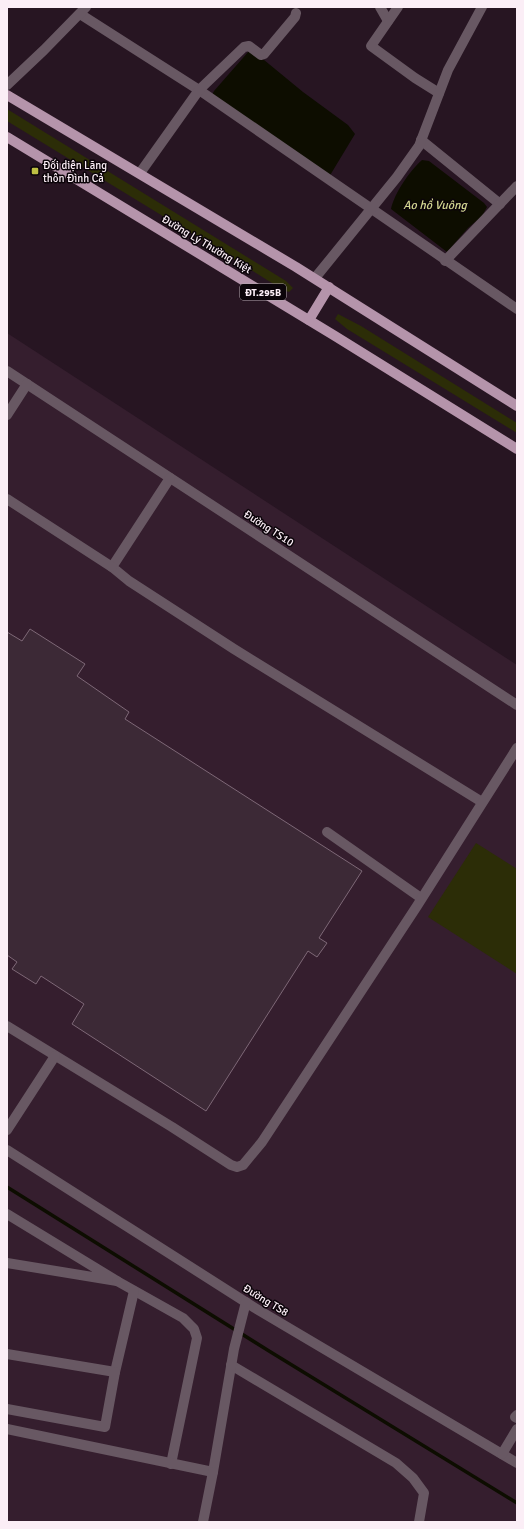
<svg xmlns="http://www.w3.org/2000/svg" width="524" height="1529" font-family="Signika,sans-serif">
	<rect width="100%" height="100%" fill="#271522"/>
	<polygon fill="#351e2e" points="7,333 517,665 517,1522 7,1522"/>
	<g fill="#2c2d07">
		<polygon points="7,109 286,281 293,288 289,292 283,290 248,268 7,121"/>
		<polygon points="338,314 361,326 517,423 517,433 347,329 335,319"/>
		<polygon points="476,843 517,869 517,974 428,917"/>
	</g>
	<g fill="#0d0d00">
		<polygon points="249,51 258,55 303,92 348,125 355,134 329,177 210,99 214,91"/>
		<path d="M422,160L429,161L484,203L487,207L482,216L468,228L447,252L391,209C395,192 409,172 422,160Z"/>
	</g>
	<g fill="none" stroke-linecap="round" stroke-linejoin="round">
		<polyline stroke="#0d0d00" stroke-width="3.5" points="7,1187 269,1351 517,1503"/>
	</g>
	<polygon fill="#3c2936" stroke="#7e6877" points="30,629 85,664 77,676 129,712 125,719 362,871 319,938 327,943 317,957 308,951 206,1111 72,1024 84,1004 41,976 36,984 12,969 17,962 7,955 7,632 22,641"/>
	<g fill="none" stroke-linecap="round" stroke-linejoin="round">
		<g stroke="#685863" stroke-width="10">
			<polyline points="380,7 388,21"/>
			<polyline points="398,7 371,46 415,78 439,93"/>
			<polyline points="80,14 199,90 517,309"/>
			<polyline points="7,85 44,50 86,7"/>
			<polyline points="421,140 500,204"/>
			<polyline points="140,173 199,90 244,47 249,46 261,55 264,54 295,17 296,13"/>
			<polyline points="445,261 517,186"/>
			<polyline points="315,278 397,177 419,146 448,70 482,7"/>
			<polyline points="7,371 517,705"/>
			<polyline points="7,415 27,384"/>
			<polyline points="170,478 112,567 129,581 234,649 482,802"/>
			<polyline points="7,499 112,567"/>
			<polyline points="327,832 421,898"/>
			<polyline points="7,1026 172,1127 231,1165 237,1167 243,1165 262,1142 417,906 517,748"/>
			<polyline points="7,1130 55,1056"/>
			<polyline points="7,1150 255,1308 517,1463"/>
			<polyline points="7,1214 117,1281 7,1263"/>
			<polyline points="117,1281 183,1318 194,1329 197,1338 171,1464"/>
			<polyline points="7,1354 115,1372 134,1291"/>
			<polyline points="231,1365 396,1463 413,1478 424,1493 419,1522"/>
			<polyline points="7,1409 105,1427 115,1372"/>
			<polyline points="517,1415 515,1417 517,1418"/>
			<polyline points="7,1429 213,1472 234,1349 246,1302"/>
			<polyline points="502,1454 517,1429"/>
			<polyline points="203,1522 213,1472"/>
		</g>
		<g stroke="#b594ab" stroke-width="10">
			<polyline points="7,95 296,267 517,406"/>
			<polyline points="7,137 335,336 517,449"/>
			<polyline points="309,320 329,287"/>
		</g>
	</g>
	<rect fill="#bdbf43" stroke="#0b0409" stroke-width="1.5" x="31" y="167" width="8" height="8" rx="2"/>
	<g text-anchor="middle" stroke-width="3" stroke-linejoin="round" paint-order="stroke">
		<rect fill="#0b0409" stroke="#b3a8af" stroke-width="1" x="240" y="284" width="46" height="16" rx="3"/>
		<g font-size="10" font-weight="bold" fill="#fbeef6">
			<text x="263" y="296">ĐT.295B</text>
		</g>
		<g font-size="11" fill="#fbeef6" stroke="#0b0409" text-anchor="start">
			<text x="43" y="169">Đối diện Lăng<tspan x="43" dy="13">thôn Đình Cả</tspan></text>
		</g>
		<g font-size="11" fill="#fbeef6" stroke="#0b0409">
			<text transform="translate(207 244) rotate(31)" y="4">Đường Lý Thường Kiệt</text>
			<text transform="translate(269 528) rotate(33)" y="4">Đường TS10</text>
			<text transform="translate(266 1300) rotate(31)" y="4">Đường TS8</text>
		</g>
		<g font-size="12" font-style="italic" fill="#d3d691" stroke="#0b0409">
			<text x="435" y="209">Ao hồ Vuông</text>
		</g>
	</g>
	<rect width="524" height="1529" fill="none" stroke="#fbeef6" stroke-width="16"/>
</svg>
